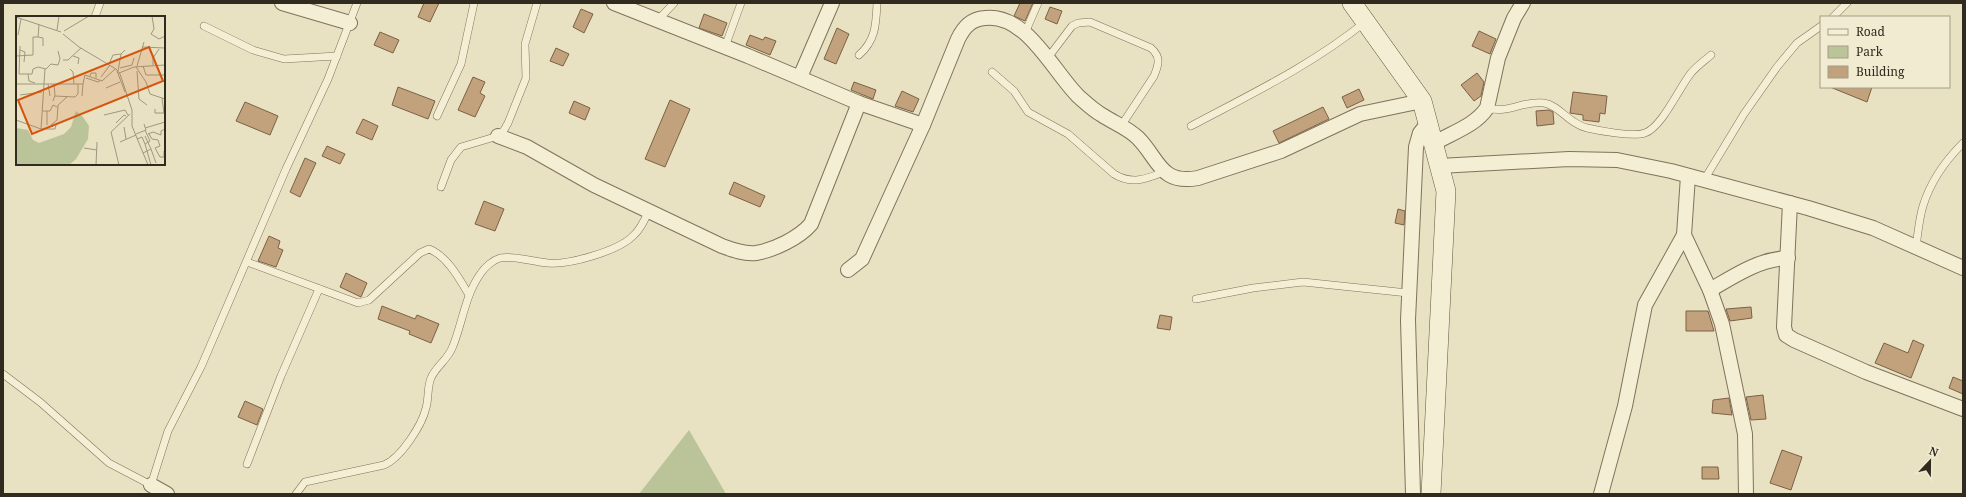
<svg xmlns="http://www.w3.org/2000/svg" width="1966" height="497" font-family="'Noto Serif',serif">
	<rect width="100%" height="100%" fill="#e8e1c2"/>
	<polygon fill="#bac498" points="689,430 726,494 639,494"/>
	<g fill="#c2a27d" stroke="#7c6144">
		<polygon points="424,3 439,3 430,22 418,17"/>
		<polygon points="1020,3 1033,3 1025,21 1014,16"/>
		<polygon points="1050,7 1062,11 1057,24 1045,19"/>
		<polygon points="581,9 593,14 584,33 573,27"/>
		<polygon points="704,14 727,23 722,36 699,28"/>
		<polygon points="837,28 849,34 836,64 824,59"/>
		<polygon points="1479,31 1496,39 1490,54 1472,46"/>
		<polygon points="380,32 399,40 393,53 374,45"/>
		<polygon points="750,35 763,40 765,37 776,41 770,55 746,45"/>
		<polygon points="556,48 569,54 563,66 550,61"/>
		<polygon points="1477,73 1484,82 1481,96 1474,101 1461,85"/>
		<polygon points="473,77 485,82 480,93 485,96 475,117 458,110"/>
		<polygon points="854,82 876,90 873,99 851,90"/>
		<polygon points="398,87 435,101 428,119 392,105"/>
		<polygon points="1830,87 1872,87 1867,102"/>
		<polygon points="1359,89 1364,100 1347,108 1342,97"/>
		<polygon points="902,91 919,99 913,112 895,106"/>
		<polygon points="1573,92 1607,96 1605,114 1600,113 1599,122 1583,120 1583,115 1570,113"/>
		<polygon points="670,100 690,109 665,167 645,159"/>
		<polygon points="574,101 590,108 585,120 569,113"/>
		<polygon points="245,102 278,116 270,135 236,121"/>
		<polygon points="1323,107 1329,119 1279,143 1273,131"/>
		<polygon points="1549,110 1553,112 1554,124 1537,126 1536,111"/>
		<polygon points="363,119 378,126 372,140 356,133"/>
		<polygon points="327,146 345,154 340,164 322,156"/>
		<polygon points="305,158 316,163 300,197 290,192"/>
		<polygon points="734,182 765,196 760,207 729,194"/>
		<polygon points="484,201 504,209 495,231 475,224"/>
		<polygon points="1398,209 1405,211 1404,225 1395,223"/>
		<polygon points="269,236 280,241 278,248 283,250 276,267 258,261"/>
		<polygon points="346,273 367,283 361,297 340,287"/>
		<polygon points="382,306 415,319 417,315 439,324 431,343 409,334 410,331 378,319"/>
		<polygon points="1751,307 1752,318 1730,321 1726,309"/>
		<polygon points="1686,311 1708,311 1714,331 1686,331"/>
		<polygon points="1160,315 1172,317 1170,330 1157,328"/>
		<polygon points="1913,340 1924,345 1911,378 1875,363 1884,343 1908,353"/>
		<polygon points="1953,377 1963,381 1963,394 1949,388"/>
		<polygon points="1763,395 1766,419 1751,420 1746,397"/>
		<polygon points="1729,398 1732,415 1712,413 1713,400"/>
		<polygon points="245,401 263,409 257,425 238,417"/>
		<polygon points="1782,450 1802,457 1791,490 1770,483"/>
		<polygon points="1702,467 1718,467 1719,479 1702,479"/>
	</g>
	<g fill="none" stroke-linecap="round" stroke-linejoin="round">
		<defs>
			<g id="service">
				<polyline points="95,17 100,3"/>
				<polyline points="1833,17 1847,3"/>
				<polyline points="658,20 674,3"/>
				<polyline points="204,26 253,50 284,59 337,56"/>
				<polyline points="1025,33 1038,3"/>
				<polyline points="725,47 741,3"/>
				<path d="M859,55C876,40 876,24 877,3"/>
				<path d="M1047,59L1072,26L1078,23L1090,22L1151,48C1161,57 1159,64 1154,76L1121,126"/>
				<path d="M992,72L1014,91L1028,112L1068,134L1114,174C1132,185 1146,179 1164,172"/>
				<path d="M1487,108C1509,114 1523,100 1544,103C1559,105 1569,124 1587,128C1600,131 1633,137 1645,133C1662,127 1679,88 1691,73C1697,66 1704,61 1711,55"/>
				<polyline points="437,116 461,64 474,3"/>
				<path d="M1191,126C1251,94 1312,65 1365,22"/>
				<polyline points="1704,180 1744,114 1777,67 1797,43 1821,26"/>
				<polyline points="441,187 451,160 461,147 498,136 504,130 508,123 526,78 525,44 537,3"/>
				<path d="M1916,247C1918,233 1919,219 1923,206C1930,183 1946,160 1963,143"/>
				<path d="M247,262L358,303L369,300L420,253L429,249C447,256 459,278 469,295"/>
				<polyline points="1196,299 1253,288 1303,282 1408,293"/>
				<polyline points="3,374 40,402 109,463 151,485 168,431 201,367 286,169 328,79 357,3"/>
				<polyline points="247,464 281,376 319,289"/>
				<path d="M296,494L305,482L384,465C401,458 422,425 426,408C429,398 427,387 431,378C436,366 448,360 453,346C463,321 465,295 481,273C485,267 493,260 500,258C514,255 533,262 548,263C569,265 618,251 633,236C641,229 645,219 649,210"/>
			</g>
			<g id="minor">
				<polyline points="282,3 350,23"/>
				<path d="M614,3L748,56L859,103L923,125L958,39C964,27 971,19 985,18C1026,13 1053,71 1078,96C1086,103 1093,110 1102,115C1114,123 1128,128 1138,138C1159,159 1160,185 1198,178L1281,151L1360,114L1422,101"/>
				<polyline points="800,77 832,3"/>
				<path d="M498,136L527,147L594,185L722,246C733,250 744,254 756,253C774,250 799,238 811,224L859,103"/>
				<path d="M1433,144C1451,133 1475,126 1487,108L1498,58L1514,18L1523,3"/>
				<polyline points="1439,166 1569,159 1617,160 1671,171 1808,208 1873,228 1963,268"/>
				<polyline points="1688,176 1684,235 1710,290 1722,324 1745,434 1746,494"/>
				<polyline points="1790,203 1784,327 1786,335 1794,340 1866,372 1963,409"/>
				<polyline points="848,270 862,259 923,125"/>
				<path d="M1710,290C1734,276 1759,259 1788,258"/>
				<polyline points="151,485 167,494"/>
				<polyline points="1413,494 1408,320 1416,147 1420,133 1428,123"/>
				<polyline points="1601,494 1625,406 1645,305 1684,235"/>
			</g>
			<polyline id="secondary" points="1352,3 1422,101 1446,191 1431,494"/>
		</defs>
		<use href="#service" stroke="#80735c" stroke-width="8"/>
		<use href="#minor" stroke="#80735c" stroke-width="16"/>
		<use href="#secondary" stroke="#61543f" stroke-width="20"/>
		<use href="#service" stroke="#f4eed4" stroke-width="7"/>
		<use href="#minor" stroke="#f4eed4" stroke-width="14"/>
		<use href="#secondary" stroke="#f4eed4" stroke-width="19"/>
	</g>
	<g transform="translate(16 16)">
		<rect width="149" height="149" fill="#e8e1c2"/>
		<path d="M60,95L67,101L73,110L72,123L60,143L53,149H0V112L12,114L17,124L23,127L48,118L55,111Z" fill="#bac498"/>
		<path fill="none" stroke="#9f9880" stroke-width="1" d="M136,0L138,13L135,18L143,23L149,20M0,1L45,16M41,14L43,0M48,15L73,0M47,18L63,31L100,53L104,58L116,94V110L132,149M2,19L5,3M22,21L27,22V30M4,30L3,58H12L13,65L19,67M126,31L149,32M4,34L9,36L8,46M0,40L17,39V21H22L23,9M57,40L63,42L62,48M47,44H52L65,32M93,48L97,39L105,38M137,49V42L143,33M121,50L128,26M127,50L130,59H149M120,51L130,66L134,78L149,83M104,52L116,49L118,42M54,53L57,56L58,68M101,55L109,76M102,55L105,38L109,34M121,55L123,83L131,89M103,57L118,51L149,49M12,58H16L17,53L22,51L30,53L35,48L42,49L44,43L42,35M74,60L75,57H80V62M85,61L94,49M70,62L82,66L85,64M0,68H67L69,59L86,65L99,53M32,68L34,80M90,72L104,66M4,79L26,76M39,80L59,81L62,78V68M66,80L67,68M37,85L39,79L38,68M139,93V97H148L146,82M26,95H34L37,89L41,91M88,99L109,94L112,99M0,104L25,113L29,53M100,107L108,99L110,100M31,109V95M37,111L35,109L41,104L42,89L51,81M108,111L110,123M129,112L149,106M25,113H39L40,109M120,118L130,114L128,108M132,118L137,116L145,119V115L149,113M133,118L136,123L142,124L144,130L139,132L144,141H148V135M121,123L126,121L129,128L134,125L129,114M104,126L120,119M129,128L135,149M68,132L81,134M135,133L140,147M127,137L135,133L129,120M80,149L81,126M103,149L95,116L114,98"/>
		<path fill="#d6540e" fill-opacity="0.15" stroke="#d6540e" stroke-width="2" d="M133,31L147,65L16,118L2,84Z"/>
		<rect width="149" height="149" fill="none" stroke="#312a1e" stroke-width="2"/>
	</g>
	<rect width="1966" height="497" fill="none" stroke="#312a1e" stroke-width="8"/>
	<rect x="1820" y="16" width="130" height="72" fill="#f0ebd1" stroke="#a49e89"/>
	<rect x="1828" y="29" width="20" height="6" fill="#f4eed4" stroke="#a49e89"/>
	<text x="1856" y="36" font-size="12" fill="#312a1e">Road</text>
	<rect x="1828" y="46" width="20" height="12" fill="#bac498" stroke="#a49e89"/>
	<text x="1856" y="56" font-size="12" fill="#312a1e">Park</text>
	<rect x="1828" y="66" width="20" height="12" fill="#c2a27d" stroke="#a49e89"/>
	<text x="1856" y="76" font-size="12" fill="#312a1e">Building</text>
	<g transform="translate(1930 461) rotate(22)" stroke="#f0ebd1" stroke-width="3" paint-order="stroke">
	<path d="M0-3L7 15L0 10L-7 15Z" fill="#312a1e"/>
	<text y="-6" font-size="11" font-weight="bold" text-anchor="middle" fill="#312a1e">N</text>
	</g>
</svg>
